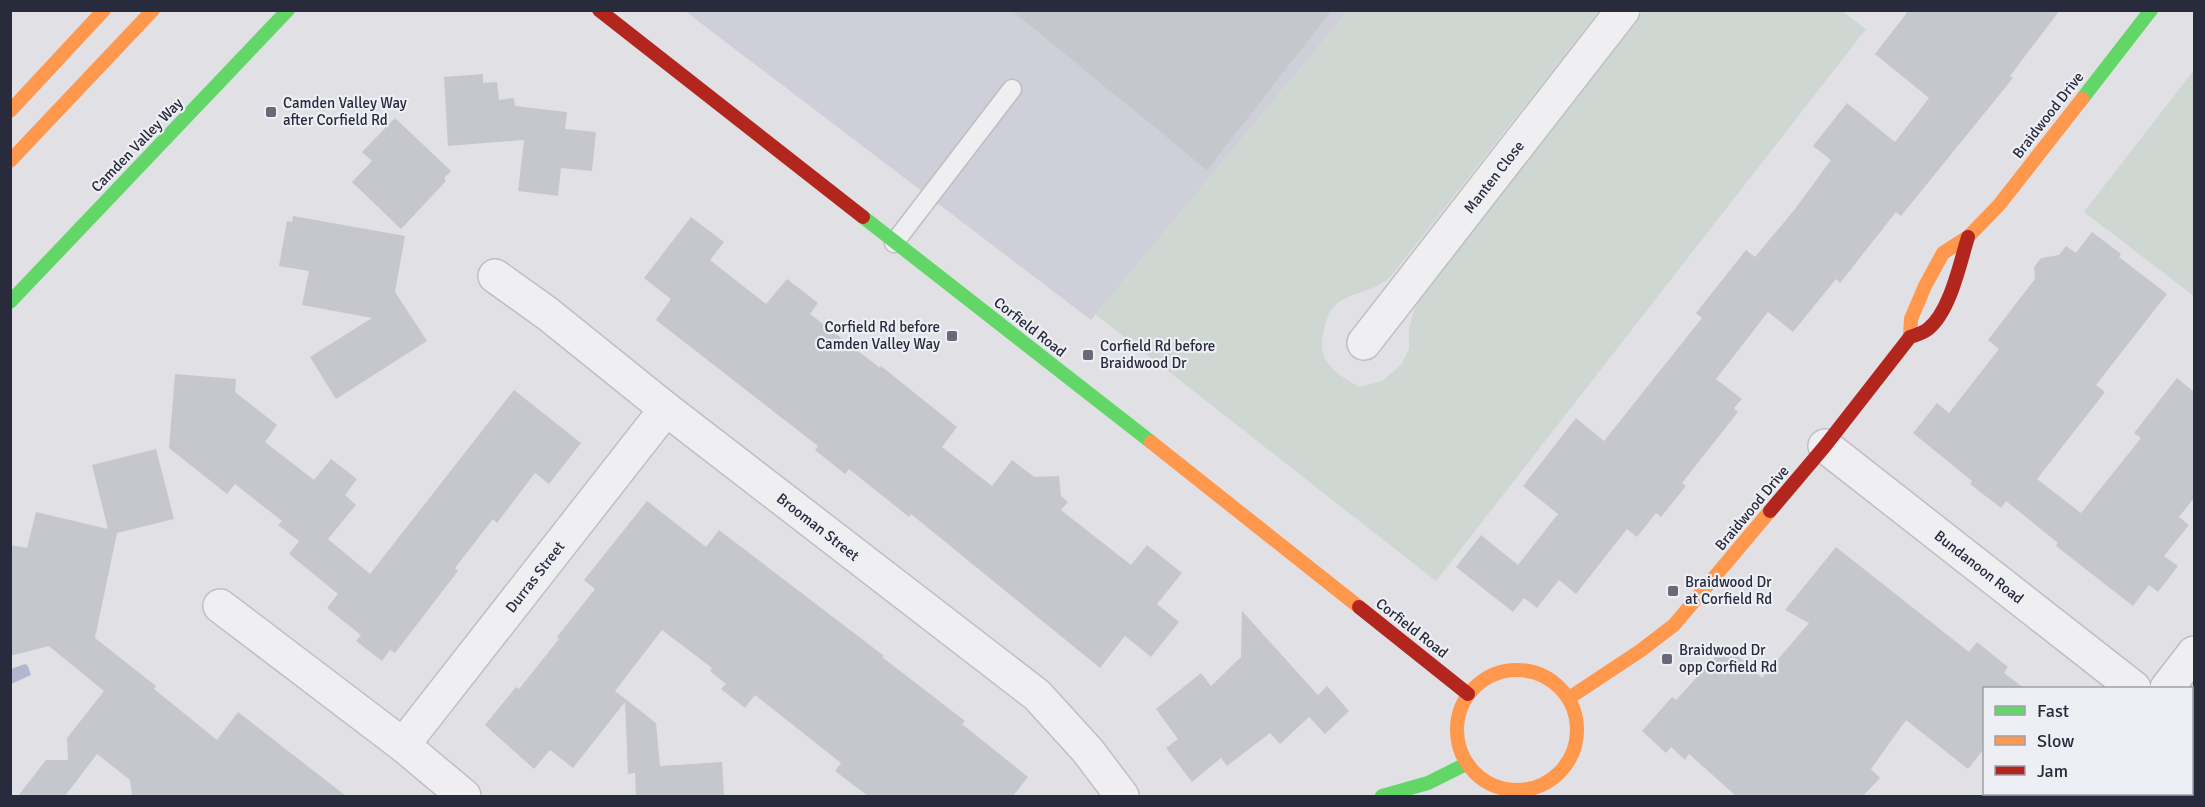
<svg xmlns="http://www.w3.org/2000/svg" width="2205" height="807" font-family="Signika,sans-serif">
	<rect width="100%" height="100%" fill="#e0e0e5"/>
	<polygon fill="#cecfd8" points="685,11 1348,11 1091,320"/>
	<g fill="#ced7d1">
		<path d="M1348,11H1599L1392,275C1388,279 1383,283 1377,286C1364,292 1351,294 1339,302C1331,308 1327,317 1325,326C1314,359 1333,372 1359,387L1382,381L1401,365L1409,349V329L1416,303L1644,11H1842L1866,29L1436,581L1095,314Z"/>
		<polygon points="2194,70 2194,296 2084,212"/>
	</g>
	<polygon fill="#b0b7cf" points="25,664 28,666 31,675 11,684 11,669"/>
	<g fill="#c6c7cc">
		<polygon points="1011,10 1332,10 1207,170"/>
		<polygon points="1909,10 2060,10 2010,76 2013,78 1901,216 1896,212 1840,283 1836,279 1793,332 1768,312 1716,379 1742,399 1734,408 1738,412 1682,483 1686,486 1661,517 1656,513 1637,537 1627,529 1576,594 1559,580 1537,608 1524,598 1513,612 1456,567 1481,535 1518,565 1558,514 1523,486 1576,418 1604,441 1702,318 1696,313 1746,250 1755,257 1795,209 1831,160 1813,146 1847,103 1895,142 1929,98 1875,54"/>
		<polygon points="483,74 483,83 497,82 499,100 514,98 515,106 567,112 565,129 596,132 592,171 561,168 558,196 518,191 524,140 448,146 444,77"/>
		<polygon points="395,118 451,171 444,178 446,181 401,229 352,182 372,161 362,152"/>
		<polygon points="293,216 405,236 395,292 427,341 336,399 310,357 372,318 302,305 309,271 279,266 287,221 292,222"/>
		<polygon points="691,217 724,242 710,260 766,304 787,279 818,303 810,314 880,368 881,366 957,427 942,447 992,486 1012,460 1034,477 1059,476 1061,496 1068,502 1061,510 1131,565 1147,545 1182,573 1157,604 1179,622 1151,657 1125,636 1100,668 911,514 909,517 849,469 845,474 815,450 818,446 656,320 671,299 644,278"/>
		<polygon points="2092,232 2121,254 2119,257 2167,294 2096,385 2105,392 2037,479 2081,513 2141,438 2134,433 2177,378 2194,392 2194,498 2179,517 2189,525 2164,556 2178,566 2158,592 2149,585 2133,606 2056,546 2058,543 2006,501 2001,508 1970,484 1972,481 1913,433 1937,403 1949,413 1999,349 1988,340 2035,279 2034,267 2041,258 2059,255 2066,246 2076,253"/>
		<polygon points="175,374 236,379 235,392 277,425 265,442 314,480 331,459 357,479 345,495 356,505 328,539 370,574 514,390 581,443 549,484 535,473 497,523 493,519 455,568 458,571 395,653 390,650 382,661 356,641 361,635 327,608 338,594 289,554 299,541 278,525 282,521 235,484 227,494 169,448"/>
		<polygon points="156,449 174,519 117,533 95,638 156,686 154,689 217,740 238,712 346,796 132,796 130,780 97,754 65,796 18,796 46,760 68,760 67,738 104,691 49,646 10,656 10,545 27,548 36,512 108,529 92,465"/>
		<polygon points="647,501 706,547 719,530 884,656 882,657 965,721 962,724 1028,777 1013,796 868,796 835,771 841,763 755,695 745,708 721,689 726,684 710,671 712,668 662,630 615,691 656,723 660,766 722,762 724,796 636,796 635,773 628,774 625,702 573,768 550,750 534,769 485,725 516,687 519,689 559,639 557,637 595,589 584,580"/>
		<polygon points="1836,547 1969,652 1977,642 2008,667 2004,673 2024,688 1984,688 1984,749 1968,769 1906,720 1871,769 1880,778 1863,796 1736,796 1689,754 1685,760 1671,747 1666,753 1642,731 1672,697 1676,700 1726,645 1762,678 1809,623 1785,610"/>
		<polygon points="1242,611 1318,695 1327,686 1349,711 1325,734 1309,717 1280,744 1270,733 1227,766 1221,758 1192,782 1166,748 1178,739 1156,709 1201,673 1211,686 1241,657"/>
	</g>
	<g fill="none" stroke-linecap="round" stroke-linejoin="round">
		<defs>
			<polyline id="lane" points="894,243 1012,89"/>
			<g id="street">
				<polyline points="495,276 548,314 666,409 1037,695 1088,751 1122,796"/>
				<polyline points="1364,343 1623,10"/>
				<polyline points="1825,446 2134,688"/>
				<polyline points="220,606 403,745 464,796"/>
				<polyline points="2167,688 2194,653"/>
				<polyline points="2192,742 2194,745"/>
				<polyline points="403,745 666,409"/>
			</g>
		</defs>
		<use href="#lane" stroke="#bebec3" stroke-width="21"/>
		<use href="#street" stroke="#bebec3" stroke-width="36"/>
		<use href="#lane" stroke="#efeff2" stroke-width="18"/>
		<use href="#street" stroke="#efeff2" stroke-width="33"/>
		<g stroke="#63d668" stroke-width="14">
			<polyline points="2082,99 2151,10"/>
			<polyline points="863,217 1151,442"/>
			<polyline points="10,302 288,10"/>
			<polyline points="1382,796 1428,783 1466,764"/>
		</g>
		<g stroke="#ff974d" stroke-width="14">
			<polyline points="10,111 104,10"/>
			<polyline points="10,161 153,10"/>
			<polyline points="1910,337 1911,319 1925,286 1943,253 1968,237 1999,205 2082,99"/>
			<polyline points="1151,442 1359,607"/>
			<circle cx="1517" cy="730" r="60"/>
			<polyline points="1569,698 1640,651 1674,625 1770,511"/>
		</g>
		<g stroke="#b3261e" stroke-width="14">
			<polyline points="599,10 863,217"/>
			<path d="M1770,511L1825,446L1910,337C1916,335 1923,333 1928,329C1950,312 1960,263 1968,237"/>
			<polyline points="1359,607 1468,694"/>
		</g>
	</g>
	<g fill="#686a77" stroke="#edeff4" stroke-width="2">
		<rect x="265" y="106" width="12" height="12" rx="3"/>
		<rect x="946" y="330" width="12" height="12" rx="3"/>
		<rect x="1082" y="349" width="12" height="12" rx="3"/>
		<rect x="1667" y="585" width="12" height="12" rx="3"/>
		<rect x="1661" y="653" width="12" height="12" rx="3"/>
	</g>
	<g text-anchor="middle" stroke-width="4.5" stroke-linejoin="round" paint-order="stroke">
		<g font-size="15" fill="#282b3c" stroke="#edeff4" text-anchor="start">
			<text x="283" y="108">Camden Valley Way<tspan x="283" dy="17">after Corfield Rd</tspan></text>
			<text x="940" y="332" text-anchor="end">Corfield Rd before<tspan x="940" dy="17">Camden Valley Way</tspan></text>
			<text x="1100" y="351">Corfield Rd before<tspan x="1100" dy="17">Braidwood Dr</tspan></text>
			<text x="1685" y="587">Braidwood Dr<tspan x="1685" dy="17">at Corfield Rd</tspan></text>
			<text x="1679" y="655">Braidwood Dr<tspan x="1679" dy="17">opp Corfield Rd</tspan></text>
		</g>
		<g font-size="15" fill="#282b3c" stroke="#edeff4">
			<text transform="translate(2048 115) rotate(-52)" y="5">Braidwood Drive</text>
			<text transform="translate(137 145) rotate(-46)" y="5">Camden Valley Way</text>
			<text transform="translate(1494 177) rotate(-52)" y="5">Manten Close</text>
			<text transform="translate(1030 327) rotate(38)" y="5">Corfield Road</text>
			<text transform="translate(1752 508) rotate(-50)" y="5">Braidwood Drive</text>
			<text transform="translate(818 527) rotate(38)" y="5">Brooman Street</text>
			<text transform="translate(1979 567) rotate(38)" y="5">Bundanoon Road</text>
			<text transform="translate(535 577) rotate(-52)" y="5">Durras Street</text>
			<text transform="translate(1412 628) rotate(38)" y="5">Corfield Road</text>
		</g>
	</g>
	<rect width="2205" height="807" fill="none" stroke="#282b3c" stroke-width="24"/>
	<rect x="1983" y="687" width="210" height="108" fill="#edeff4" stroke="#9ea1aa" stroke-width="1.5"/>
	<rect x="1995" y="706" width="30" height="9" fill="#63d668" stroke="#9ea1aa" stroke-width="1.5"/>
	<text x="2037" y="717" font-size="18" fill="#282b3c">Fast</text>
	<rect x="1995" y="736" width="30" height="9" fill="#ff974d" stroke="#9ea1aa" stroke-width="1.5"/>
	<text x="2037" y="747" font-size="18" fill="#282b3c">Slow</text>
	<rect x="1995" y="766" width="30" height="9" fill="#b3261e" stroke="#9ea1aa" stroke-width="1.5"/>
	<text x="2037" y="777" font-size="18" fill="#282b3c">Jam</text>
</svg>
